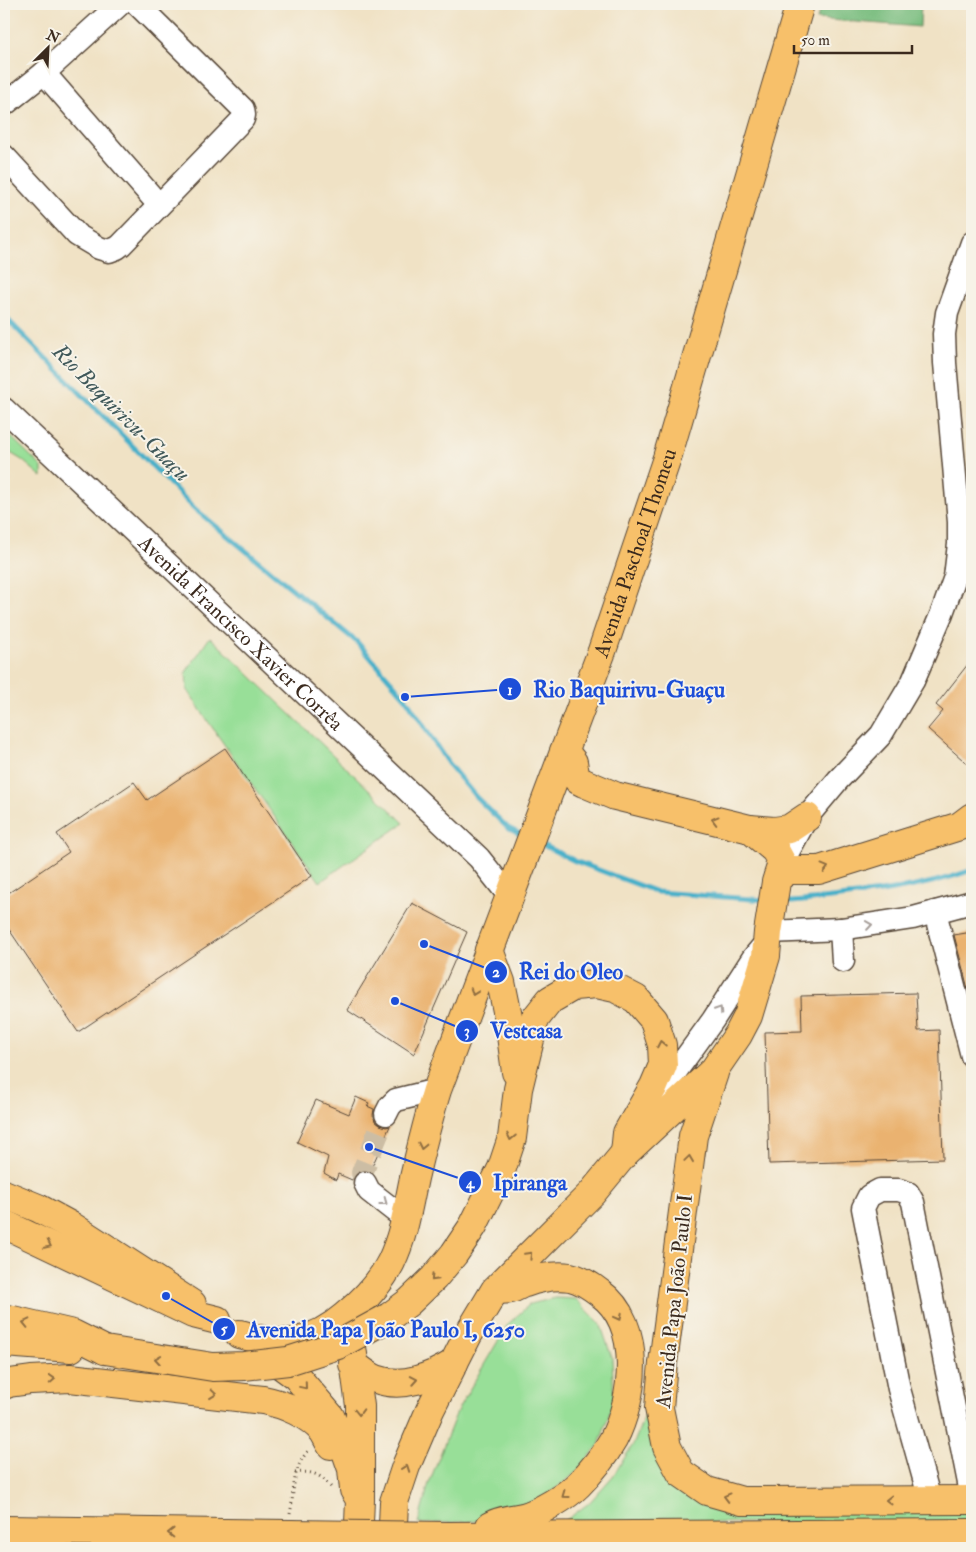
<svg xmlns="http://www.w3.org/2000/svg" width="976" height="1552" font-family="'IM FELL Double Pica',serif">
	<rect width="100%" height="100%" fill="#f7f3e8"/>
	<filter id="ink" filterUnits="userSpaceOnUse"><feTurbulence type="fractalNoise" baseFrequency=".02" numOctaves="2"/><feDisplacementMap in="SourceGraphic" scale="10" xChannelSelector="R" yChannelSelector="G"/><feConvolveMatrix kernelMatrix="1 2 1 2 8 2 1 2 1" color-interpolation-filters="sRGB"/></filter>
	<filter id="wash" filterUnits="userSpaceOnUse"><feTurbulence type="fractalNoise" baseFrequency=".0096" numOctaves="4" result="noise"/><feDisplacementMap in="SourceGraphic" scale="20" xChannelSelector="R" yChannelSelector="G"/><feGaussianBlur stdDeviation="1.12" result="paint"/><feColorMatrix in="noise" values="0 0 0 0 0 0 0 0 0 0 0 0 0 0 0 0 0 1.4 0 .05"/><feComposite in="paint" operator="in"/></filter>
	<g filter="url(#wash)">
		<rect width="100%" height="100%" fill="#f0e2c5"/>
		<g fill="#98df98" stroke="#6a845b">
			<polygon points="4,430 42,467 42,477 22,460 4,449"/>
			<polygon points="210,637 404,823 320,882 205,717 187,689 186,672"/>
			<polygon points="556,1298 576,1299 600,1323 612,1358 614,1400 599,1445 577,1472 547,1495 513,1511 477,1521 418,1524 429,1483 458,1409 508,1324 530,1304"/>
			<polygon points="647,1410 700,1500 972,1511 972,1522 562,1523 589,1503 613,1476 634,1443"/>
		</g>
		<polygon fill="#7abe80" stroke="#5a744f" points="821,4 921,4 920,27 817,19"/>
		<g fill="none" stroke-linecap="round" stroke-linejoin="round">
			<g stroke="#4ab0c9" stroke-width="5">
				<polyline points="4,316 195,509 357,642 405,697 447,762 476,797 508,828 524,836"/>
				<polyline points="539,843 575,861 657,892 765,900"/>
				<path d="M781,901L792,902C852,896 915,891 972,870"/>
			</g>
		</g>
		<g id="blocks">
			<g fill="#eab270">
				<polygon points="972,659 972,768 928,729 943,711 936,705"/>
				<polygon points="225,748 312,876 78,1032 4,922 4,896 69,852 57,834 134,782 147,800"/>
				<polygon points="412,903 467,932 414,1054 347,1010"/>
				<polygon points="972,932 972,1004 954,935"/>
				<polygon points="916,993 918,1031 939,1030 943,1159 769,1164 765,1032 802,1031 801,996"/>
				<polygon points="356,1097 369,1103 367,1106 374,1109 373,1115 375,1121 380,1125 386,1127 390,1126 370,1171 365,1170 359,1172 354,1175 352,1180 338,1174 336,1180 324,1173 328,1157 297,1142 316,1100 349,1114"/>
			</g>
		</g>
	</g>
	<g filter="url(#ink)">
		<use href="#blocks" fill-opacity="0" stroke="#564637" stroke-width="1"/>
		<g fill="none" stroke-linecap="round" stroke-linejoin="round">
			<polyline stroke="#ccbda4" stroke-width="22" stroke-dasharray="22 11" stroke-linecap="butt" points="365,1183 362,1173 386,1114"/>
			<defs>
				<g id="minor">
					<polyline points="44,73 159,205"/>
					<polyline points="4,105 44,73 120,4"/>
					<polyline points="4,156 77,235 99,248 109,251 117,248 121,245 243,119 244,115 243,109 137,4"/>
					<path id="s1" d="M4,409L479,858L510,897"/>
					<polyline points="782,863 807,817 838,780 881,735 913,681 942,613 955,577 959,544 959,522 945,363 944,334 947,313 972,243"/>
					<polyline points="935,912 972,1056"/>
					<polyline points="841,929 843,961"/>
					<polyline points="768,932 841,929 913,918 972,902"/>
					<polyline points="658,1096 713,1020 753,958 768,940"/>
					<polyline points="386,1114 390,1106 396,1100 437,1090"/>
					<polyline points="365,1183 369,1191 405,1219"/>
					<polyline points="930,1500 899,1389 863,1208 869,1196 880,1190 899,1190 908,1193 913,1202 972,1498"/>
				</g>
				<g id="major">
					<polyline points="750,829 774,831 789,829 807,817"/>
					<polyline points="778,877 789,870 819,870 960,826 972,817"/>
					<polyline points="714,1073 693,1136 663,1363 659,1408 667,1447 681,1473 707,1491 742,1501 972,1500"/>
					<polyline points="4,1194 38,1208 73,1227 192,1304"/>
					<polyline points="351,1316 350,1332 360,1406 360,1499 358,1548"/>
					<path id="s2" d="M239,1334C257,1338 279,1346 298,1341C316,1337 331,1328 345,1316C362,1302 381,1282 391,1262C404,1235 408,1206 414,1178C421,1148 428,1119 437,1090L602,651L667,458L800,4"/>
					<polyline points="263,1352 296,1376 330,1416 344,1446 352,1469 354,1490 360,1499"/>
					<path d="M353,1364C360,1369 368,1376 376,1379C402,1389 432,1377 454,1363"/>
					<path d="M4,1385L9,1383L31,1380L70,1378L263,1400C284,1404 308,1414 323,1431C326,1435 328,1441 331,1445"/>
					<path d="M490,1526C499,1520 513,1519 523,1517C539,1513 567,1496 578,1485C592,1471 604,1456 613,1440C635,1398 643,1324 600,1293C591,1286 581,1279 570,1277C555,1275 539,1278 525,1283C520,1284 516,1288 511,1289C507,1290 501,1290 496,1290"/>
					<polyline points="4,1530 290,1534"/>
					<polyline points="449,1536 972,1533"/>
					<polyline points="392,1548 394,1502 406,1466 430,1410 468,1335 495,1290 592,1193 625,1153 714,1070 738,1035 748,1016 766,956 768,932 776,882 782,863 775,850 750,829 615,796 584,783 578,780 575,774 573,762 564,751"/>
				</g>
				<g id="highway">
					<polyline points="489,950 501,982 509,1021 516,1072"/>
					<polyline points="4,1224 193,1314 217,1320"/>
					<polyline points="389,1317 409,1302 434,1278 454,1254 473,1226 502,1168 512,1138 518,1089 535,1019 550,1000 574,986 597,984 615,988 636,999 654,1020 662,1045 663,1065 654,1086 627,1133 625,1153"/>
					<polyline points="4,1318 73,1334 105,1350"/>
					<polyline points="4,1343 71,1348"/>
				</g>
			</defs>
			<use href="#minor" stroke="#564637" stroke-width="25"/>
			<use href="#major" stroke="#564637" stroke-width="30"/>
			<use href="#highway" stroke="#564637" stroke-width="30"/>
			<g stroke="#564637" stroke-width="3" stroke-dasharray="1 4" stroke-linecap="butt">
				<path d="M295,1473C313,1470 322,1475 333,1490"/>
				<path d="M290,1514C295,1490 291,1469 309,1450"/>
			</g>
			<use href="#minor" stroke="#fff" stroke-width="22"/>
			<use href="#major" stroke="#f7c06b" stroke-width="28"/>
			<use href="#highway" stroke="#f7c06b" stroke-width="28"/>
			<defs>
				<polyline id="major-bridge" points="290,1534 449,1536"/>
				<polyline id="highway-bridge" points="105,1350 213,1367 244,1366 288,1361 338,1345 389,1317"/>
			</defs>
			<use href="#major-bridge" stroke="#564637" stroke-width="30" stroke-linecap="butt"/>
			<use href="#highway-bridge" stroke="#564637" stroke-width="30" stroke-linecap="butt"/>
			<use href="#major-bridge" stroke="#f7c06b" stroke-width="28"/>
			<use href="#highway-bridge" stroke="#f7c06b" stroke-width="28"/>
		</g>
		<defs><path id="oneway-chevron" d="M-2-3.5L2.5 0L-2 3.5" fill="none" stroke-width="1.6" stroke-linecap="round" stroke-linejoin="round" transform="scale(1.25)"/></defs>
		<g stroke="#906e41">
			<use href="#oneway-chevron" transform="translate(715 820) rotate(-165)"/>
			<use href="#oneway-chevron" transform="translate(825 868) rotate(-15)"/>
			<use href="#oneway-chevron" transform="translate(474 992) rotate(110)"/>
			<use href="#oneway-chevron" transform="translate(661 1044) rotate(-101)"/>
			<use href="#oneway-chevron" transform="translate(511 1137) rotate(102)"/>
			<use href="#oneway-chevron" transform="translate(422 1146) rotate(102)"/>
			<use href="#oneway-chevron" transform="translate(689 1159) rotate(-82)"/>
			<use href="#oneway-chevron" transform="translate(48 1245) rotate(26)"/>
			<use href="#oneway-chevron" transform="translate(529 1255) rotate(-46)"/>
			<use href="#oneway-chevron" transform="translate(434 1278) rotate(133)"/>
			<use href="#oneway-chevron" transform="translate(619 1317) rotate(62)"/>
			<use href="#oneway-chevron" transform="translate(26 1323) rotate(-167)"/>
			<use href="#oneway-chevron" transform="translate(158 1359) rotate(-171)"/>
			<use href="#oneway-chevron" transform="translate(52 1379) rotate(-3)"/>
			<use href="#oneway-chevron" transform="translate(414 1380) rotate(-10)"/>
			<use href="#oneway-chevron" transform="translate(304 1386) rotate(50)"/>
			<use href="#oneway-chevron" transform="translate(213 1394) rotate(6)"/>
			<use href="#oneway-chevron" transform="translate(359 1412) rotate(88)"/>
			<use href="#oneway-chevron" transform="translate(406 1468) rotate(-70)"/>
			<use href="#oneway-chevron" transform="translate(565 1495) rotate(144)"/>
			<use href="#oneway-chevron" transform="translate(727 1497) rotate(-165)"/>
			<use href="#oneway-chevron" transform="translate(889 1500) rotate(180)"/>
			<use href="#oneway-chevron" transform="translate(171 1533) rotate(-179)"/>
		</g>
		<g stroke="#a79f9a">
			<use href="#oneway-chevron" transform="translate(869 925) rotate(-8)"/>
			<use href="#oneway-chevron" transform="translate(719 1010) rotate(-57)"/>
			<use href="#oneway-chevron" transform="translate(384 1202) rotate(37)"/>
		</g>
	</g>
	<g text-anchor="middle" stroke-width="4" stroke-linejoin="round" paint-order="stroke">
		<g font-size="21" fill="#3b2a1e" stroke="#f7f3e8">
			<text dy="7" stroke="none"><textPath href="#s2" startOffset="936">Avenida Paschoal Thomeu</textPath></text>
			<text dy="7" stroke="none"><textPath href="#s1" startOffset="326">Avenida Francisco Xavier Corrêa</textPath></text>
			<text transform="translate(674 1301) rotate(-84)" y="7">Avenida Papa João Paulo I</text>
		</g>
		<g font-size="22" font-style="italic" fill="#40595a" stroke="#f7f3e8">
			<text transform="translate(122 412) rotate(45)" y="8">Rio Baquirivu-Guaçu</text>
		</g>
	</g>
	<path fill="none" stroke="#1d4ed8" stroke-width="2" d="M405 697L510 689M424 944L496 972M395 1001L467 1031M369 1147L470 1182M166 1296L224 1329"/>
	<g fill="#1d4ed8" stroke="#f7f3e8" stroke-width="2">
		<circle cx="405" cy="697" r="5"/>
		<circle cx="424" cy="944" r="5"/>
		<circle cx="395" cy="1001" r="5"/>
		<circle cx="369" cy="1147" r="5"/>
		<circle cx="166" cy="1296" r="5"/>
		<circle cx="510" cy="689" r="12"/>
		<circle cx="496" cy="972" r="12"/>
		<circle cx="467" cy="1031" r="12"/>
		<circle cx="470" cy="1182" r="12"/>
		<circle cx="224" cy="1329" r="12"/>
	</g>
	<g font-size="15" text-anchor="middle" font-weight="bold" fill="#fff">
		<text x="510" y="695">1</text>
		<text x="496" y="977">2</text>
		<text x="467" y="1036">3</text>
		<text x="470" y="1188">4</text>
		<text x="224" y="1334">5</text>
	</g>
	<g font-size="22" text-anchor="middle" font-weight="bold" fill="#1d4ed8" stroke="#f7f3e8" stroke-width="4" stroke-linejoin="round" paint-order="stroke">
		<text x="629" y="697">Rio Baquirivu-Guaçu</text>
		<text x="571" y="979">Rei do Oleo</text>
		<text x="526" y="1038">Vestcasa</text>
		<text x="530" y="1190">Ipiranga</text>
		<text x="386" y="1337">Avenida Papa João Paulo I, 6250</text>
	</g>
	<rect width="976" height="1552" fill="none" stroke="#f7f3e8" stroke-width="20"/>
	<g transform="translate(48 48) rotate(24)" stroke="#f7f3e8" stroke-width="4" paint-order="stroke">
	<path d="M0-4L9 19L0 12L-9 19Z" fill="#3b2a1e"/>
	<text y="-8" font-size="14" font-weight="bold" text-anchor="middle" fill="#3b2a1e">N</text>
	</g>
	<path d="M794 45v8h118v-8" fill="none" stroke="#3b2a1e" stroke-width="2.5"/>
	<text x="801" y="45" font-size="15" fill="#3b2a1e" stroke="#f7f3e8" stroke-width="4" paint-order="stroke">50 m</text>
</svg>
